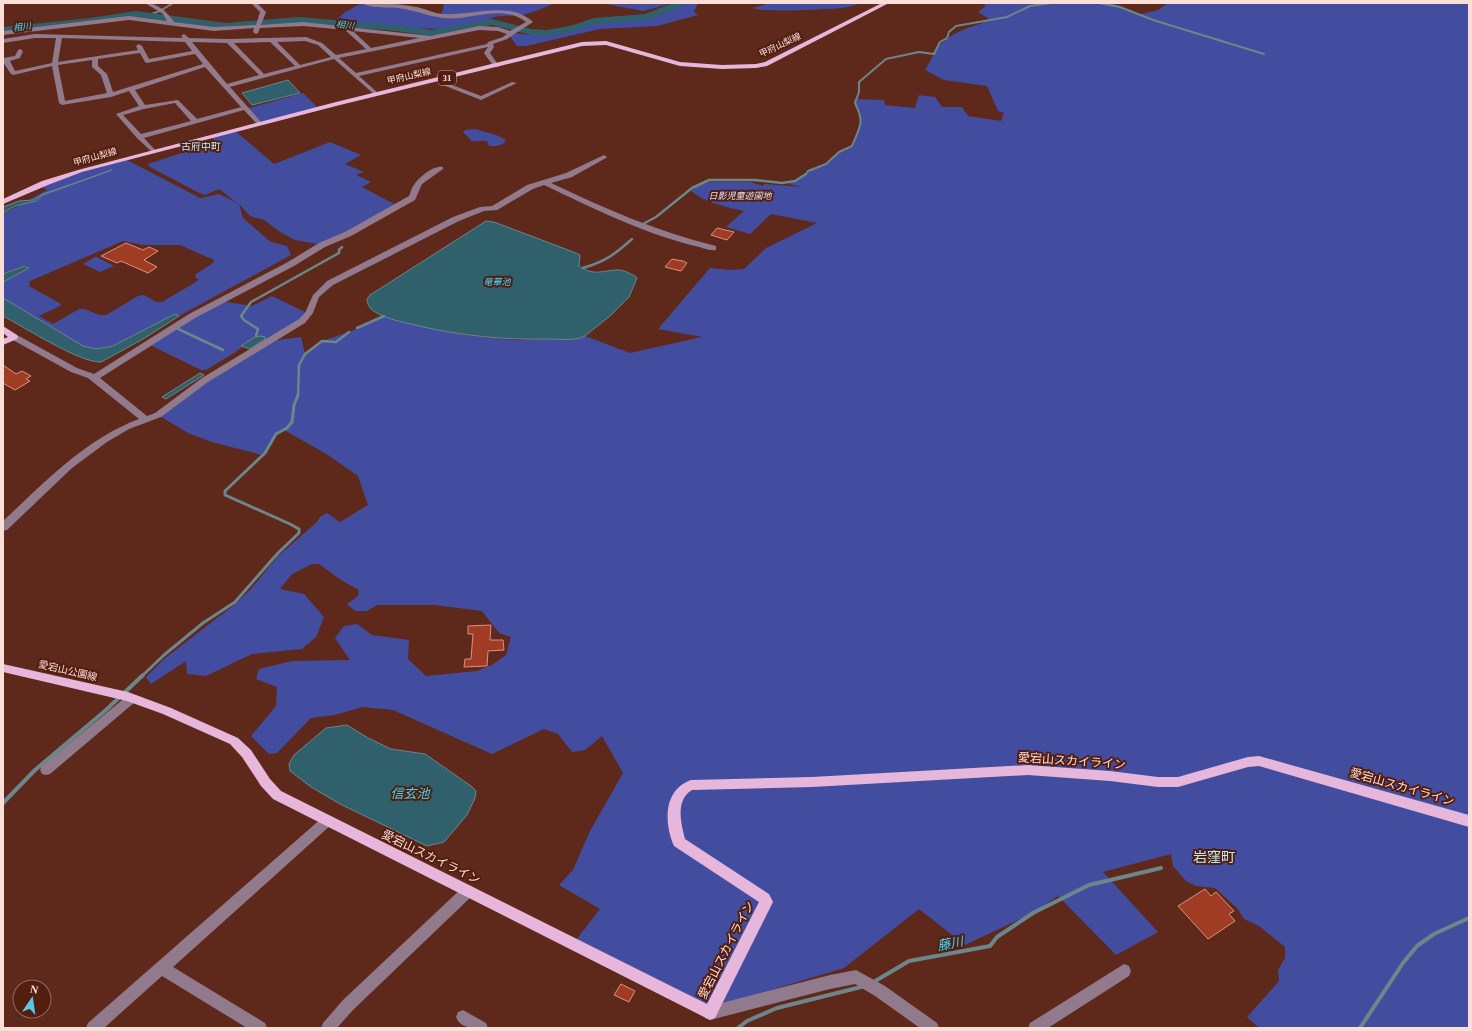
<svg xmlns="http://www.w3.org/2000/svg" width="1472" height="1031" font-family="'Times New Roman','Noto Sans JP',serif">
	<rect width="100%" height="100%" fill="#5e281b"/>
	<g fill="#434da0" fill-rule="evenodd">
		<path d="M362,3H402L398,7L440,15L443,10L444,3H554C550,6 528,14 522,15C509,17 496,13 485,22L439,29L404,28L339,21L337,19L345,12Z"/>
		<polygon points="601,3 673,3 643,11"/>
		<polygon points="688,3 698,3 694,12 698,15 657,26 600,29 526,46 517,46 509,35 511,33 532,35 559,32 590,24 649,19"/>
		<path d="M769,3L779,4L861,3C855,5 849,7 843,8C829,9 761,13 753,8Z"/>
		<path d="M982,3L1108,4L1111,3L1141,14L1158,10L1168,3H1469V1028H1259L1247,1017L1279,981L1278,970L1285,958V947L1259,926L1244,919L1238,909L1215,888L1196,886L1186,881L1173,866L1171,854L1103,872L1158,932L1116,955L1058,896L1033,913L965,945L919,909L844,968L711,1008L576,940L600,909L559,885L573,870L590,831L623,773L602,736L585,750L572,752L558,734L544,729L492,754L393,710L362,707L335,715L311,718L277,753L269,754L251,736L276,706L277,687L256,679L259,669L292,661L350,660L335,638L344,626L357,624L372,635L409,640L408,659L426,676L477,671L492,665L506,655L511,637L499,633L482,611L435,605H377L367,611H355L347,604L358,596L359,590L341,580L319,564H312L292,574L280,589L304,594L324,617L316,637L302,649L252,654L206,676L187,674L186,661L151,684L146,677L164,659L234,605L250,590L278,556L317,522L320,517L327,513L340,522L368,505L358,476L328,455L284,430L276,434L262,455L212,442L188,433L158,415L268,341L255,337L234,353L206,370H201L148,344L221,301L252,306L272,296L309,314L270,341L301,337L305,354L314,346L322,341L349,332L384,316L434,329L465,335L516,340L580,338L585,336L630,353L702,337L658,329L710,268L730,270L744,269L766,248L817,223L771,214L750,234L726,227L744,211C726,207 706,203 691,191L696,187L708,182H750L763,186L764,184L802,187L789,184L803,177L808,171L826,164L839,152L852,146C857,135 865,122 859,111C857,106 854,104 854,99L884,100L885,105L915,108L919,95L935,97L942,107H962L968,116L1001,121L1004,113L998,111L987,86L944,80L925,70L934,54L936,52C942,34 974,26 991,20L978,12L986,6Z"/>
		<polygon points="303,93 318,108 259,123 246,109"/>
		<path d="M475,129L496,135L506,140C502,147 496,146 489,146L487,141C482,140 476,142 471,141L470,139L463,132L465,130Z"/>
		<polygon points="234,130 274,164 330,142 361,155 345,164 364,172 356,175 371,182 362,187 398,206 322,245 295,240 280,232 264,220 250,216 241,206 219,189 205,195 197,192 150,167 148,164 215,142 211,136"/>
		<path d="M127,160L200,198L219,194L239,204L243,218L271,242L287,246L291,255L179,316L167,318L113,346L96,349L83,346L3,298V282L29,268L26,265L3,274V214L47,190L43,187L78,173ZM123,241L144,245H180L214,260L213,263L196,274L195,278L199,279L196,282L162,302H156L144,295L138,296L106,315H99L85,309H79L53,324L39,316L60,306L61,304L29,286L30,281Z"/>
		<polygon points="95,257 97,257 114,266 100,272 83,264"/>
	</g>
	<g fill="#2f606b" stroke="#6c868b">
		<polygon points="288,80 300,93 252,105 242,93"/>
		<polygon points="112,170 43,195 36,201 15,206 3,213 3,207 19,201 33,200 43,194"/>
		<path d="M486,221L494,222L576,253L580,255L579,266C594,276 600,271 616,270C622,269 629,273 635,276L637,278L629,297L610,316L585,336C576,341 562,339 551,339C505,340 460,336 415,325C402,322 387,319 375,312C370,309 367,304 367,299L370,295Z"/>
		<polygon points="25,266 29,268 3,282 3,274"/>
		<path d="M3,298L83,346L96,349L113,346L167,318L175,314L179,316L143,339L101,362C80,363 24,327 3,316Z"/>
		<polygon points="260,336 265,337 265,339 250,349 241,346 255,337"/>
		<polygon points="200,373 204,375 166,399 162,397"/>
		<polygon points="347,725 368,738 391,749 425,754 471,786 476,791 475,798 467,815 444,842 427,846 340,804 311,787 290,771 289,764 294,755 326,728"/>
	</g>
	<g fill="none" stroke-linecap="round" stroke-linejoin="round">
		<g stroke="#6c868b" stroke-width="2">
			<polyline points="1099,3 1120,7 1153,20 1264,54"/>
			<polyline points="146,16 160,11 173,3"/>
			<path d="M805,175L808,171L826,164L839,152L852,146C860,126 865,123 855,103L859,92V82L886,59L919,52L934,54L940,42L947,38L949,32L956,26L1007,17L1030,6L1051,3"/>
		</g>
		<g stroke="#6c868b" stroke-width="2.5">
			<polyline points="643,224 656,217 692,188 709,180 755,180 782,183 795,181 806,174"/>
			<path d="M583,268C606,261 614,255 632,239"/>
			<polyline points="176,328 223,350"/>
			<polyline points="357,328 384,316"/>
			<polyline points="256,336 258,329 244,320 241,316 251,302 339,253 339,250 342,247"/>
			<polyline points="298,396 299,365 305,354 322,341 336,342 349,332"/>
		</g>
		<polyline stroke="#6c868b" stroke-width="3" points="142,676 164,655 203,623 235,602 278,553 299,533 299,529 290,524 225,495 225,491 265,453 276,434 287,428 292,422 294,405 298,395"/>
		<g stroke="#6c868b" stroke-width="4">
			<polyline points="3,803 35,770 106,710 143,675"/>
			<polyline points="872,983 909,961 990,946 997,937 1033,913 1089,885 1161,868"/>
			<polyline points="738,1028 747,1021 777,1008 865,986"/>
			<polyline points="1360,1028 1403,963 1417,946 1434,934 1469,918"/>
		</g>
		<polygon fill="#2f606b" fill-rule="evenodd" points="673,3 686,3 684,5 647,20 595,24 572,32 546,36 531,35 492,25 431,36 396,31 299,23 226,29 136,17 90,24 3,33 3,27 90,18 136,11 226,23 299,17 396,25 431,30 492,19 531,29 546,30 570,26 594,18 645,14"/>
	</g>
	<g fill="#a13c24" stroke="#d69484">
		<polygon points="717,228 734,232 727,240 711,235"/>
		<polygon points="126,243 143,250 149,247 158,251 144,260 157,267 148,273 121,261 117,263 101,256"/>
		<polygon points="672,259 683,261 687,263 681,271 665,267"/>
		<polygon points="3,365 16,374 22,371 31,376 26,379 30,381 15,390 3,383"/>
		<polygon points="491,625 490,640 503,640 504,650 488,651 487,666 464,667 465,659 471,659 473,634 468,634 468,626"/>
		<polygon points="1205,889 1211,896 1216,892 1234,911 1229,914 1235,921 1208,939 1178,906"/>
		<polygon points="621,984 635,991 629,1002 614,995"/>
	</g>
	<g fill="none" stroke-linecap="round" stroke-linejoin="round">
		<g fill="#917a8b" fill-rule="evenodd">
			<path d="M145,3C158,3 167,12 174,22L214,27L256,25L260,12L251,3H257L266,12L261,25L303,22L431,36L479,26L498,27L510,31L526,22C501,3 471,21 443,18C428,16 414,10 398,8C388,7 371,9 362,3C380,3 400,4 417,7C426,9 435,14 444,14C473,16 509,0 533,22L507,39L493,44L494,47L490,53L499,66L498,67H494L484,53L488,47L359,76L378,93L379,94L376,96L334,59L230,87L261,122V124H257L244,110L144,138L156,151L153,153L137,138L116,114L139,106L129,91L111,97L62,105L59,103L52,66L13,75L11,74L3,62V58L15,56L18,50L20,49L23,51L20,58L10,61L15,71L52,63L56,38H35L3,43V39L35,34L183,38L181,36L184,34L189,38L229,39L306,37L322,43L336,55L366,49L345,30L303,26L260,28L258,33L256,34L253,32L254,28L214,31L129,20L3,35V31L129,16L167,21L163,14ZM479,30L498,31L507,34L503,37L488,42L487,44L356,73L339,58ZM353,31L419,38L371,48ZM62,38L185,42L192,51L149,59L142,46L139,44L136,46L138,50L58,62ZM305,41L318,45L331,57L300,65L277,42ZM192,42L227,43L259,75L227,84ZM270,42L295,66L264,74L234,43ZM140,53L145,62L147,63L195,54L203,64L113,92L107,74L98,66V59ZM92,60V67L101,75L107,93L65,101L58,65ZM205,67L241,107L197,119L178,100L145,105L135,90ZM175,103L191,121L141,134L123,115L144,109Z"/>
			<polygon points="439,77 447,83 481,96 512,82 517,83 481,100 443,85 436,79"/>
			<path d="M604,155L607,157L606,158L572,177L551,183C604,208 658,232 716,246V250C709,251 701,247 695,246C642,233 593,208 544,185L533,189L497,210L484,211L459,221L333,285L319,297L313,313L305,323L208,382L161,417L129,429L107,442L72,468L7,530L3,531V521C44,483 85,439 139,419L88,378L71,372L11,339L10,337L11,335H17L77,368L94,374L189,314L288,262L319,243L345,232L409,196C411,192 411,188 414,185C419,177 434,165 443,167V169L422,184L415,200L351,236L325,247L294,266L195,318L100,378L147,416L155,413L202,378L299,319L305,313L313,295L327,281L453,217L480,207L492,206L527,185L566,173Z"/>
			<polygon points="131,694 135,696 137,699 135,702 50,774 46,775 42,774 40,770 42,766 127,696"/>
			<polygon points="327,815 331,817 333,821 331,825 173,967 265,1023 267,1028 247,1028 162,976 104,1028 86,1028 88,1023 323,817"/>
			<polygon points="468,885 473,887 475,891 473,895 353,1010 337,1028 321,1028 323,1023 343,1000 463,887"/>
			<polygon points="1124,964 1129,966 1131,971 1129,976 1048,1028 1028,1028 1030,1023"/>
			<polygon points="856,970 885,986 937,1023 939,1028 920,1028 875,996 855,984 830,989 710,1020 705,1018 703,1013 705,1008 710,1006 830,975"/>
			<path d="M463,1010L486,1023L488,1028C476,1028 461,1030 456,1017L458,1012Z"/>
		</g>
		<g fill="#e6b7db" fill-rule="evenodd">
			<polygon points="882,3 889,3 767,66 756,68 722,69 680,66 606,45 582,46 340,105 82,172 48,185 3,204 3,199 42,181 78,170 336,102 582,42 606,41 680,62 722,65 756,64 765,62"/>
			<polygon points="3,326 17,335 18,337 17,339 3,345 3,339 8,337 3,333"/>
			<path d="M3,664L128,692L171,708L238,738L251,750L270,779L281,791L707,1004L759,902L674,846C664,823 663,790 691,780L812,777L1028,765L1110,771L1158,777H1178L1248,757L1259,756L1469,815V827L1259,766L1248,767L1178,787H1158L1110,781L1028,775L812,787L692,790C675,800 681,823 685,839L769,894L773,902L715,1018L710,1020L273,799L261,786L242,757L230,744L163,714L127,701L3,672Z"/>
		</g>
	</g>
	<g text-anchor="middle" stroke-width="4" stroke-linejoin="round" paint-order="stroke">
		<g font-size="9" font-style="italic" fill="#37ddfd" stroke="#531d10">
			<text transform="translate(345 25) rotate(6)" y="3">相川</text>
			<text transform="translate(22 27) rotate(-7)" y="3">相川</text>
			<text x="497" y="285">竜華池</text>
		</g>
		<g font-size="9" fill="#fbded7" stroke="#531d10">
			<text transform="translate(780 45) rotate(-25)" y="3">甲府山梨線</text>
			<text transform="translate(409 76) rotate(-13)" y="3">甲府山梨線</text>
			<text transform="translate(95 157) rotate(-16)" y="3">甲府山梨線</text>
		</g>
		<rect fill="#531d10" stroke="#c9a49b" stroke-width="1" x="438" y="71" width="18" height="14" rx="3"/>
		<g font-size="9" font-weight="bold" fill="#fbded7">
			<text x="447" y="81">31</text>
		</g>
		<g font-size="9" font-style="italic" fill="#dce3fb" stroke="#531d10">
			<text x="740" y="199">日影児童遊園地</text>
		</g>
		<g font-size="10" fill="#b5edfb" stroke="#531d10">
			<text x="201" y="150">古府中町</text>
		</g>
		<g font-size="10" fill="#fbded7" stroke="#531d10">
			<text transform="translate(68 670) rotate(13)" y="4">愛宕山公園線</text>
		</g>
		<g font-size="12" fill="#fbded7" stroke="#531d10">
			<text transform="translate(1072 761) rotate(4)" y="4">愛宕山スカイライン</text>
			<text transform="translate(1402 787) rotate(16)" y="4">愛宕山スカイライン</text>
			<text transform="translate(431 857) rotate(26)" y="4">愛宕山スカイライン</text>
			<text transform="translate(726 950) rotate(-63)" y="4">愛宕山スカイライン</text>
		</g>
		<g font-size="13" font-style="italic" fill="#37ddfd" stroke="#531d10">
			<text x="410" y="798">信玄池</text>
			<text transform="translate(950 943) rotate(-11)" y="5">藤川</text>
		</g>
		<g font-size="14" fill="#b5edfb" stroke="#531d10">
			<text x="1214" y="862">岩窪町</text>
		</g>
	</g>
	<rect width="1472" height="1031" fill="none" stroke="#fbded7" stroke-width="8"/>
	<g transform="translate(32 999) rotate(13)"><circle r="19" fill="#531d10" stroke="#966a60"/>
	<path d="M0-3L7 15L0 10L-7 15Z" fill="#57c9e2"/>
	<text y="-6" font-size="11" font-weight="bold" text-anchor="middle" fill="#fbded7">N</text>
	</g>
</svg>
